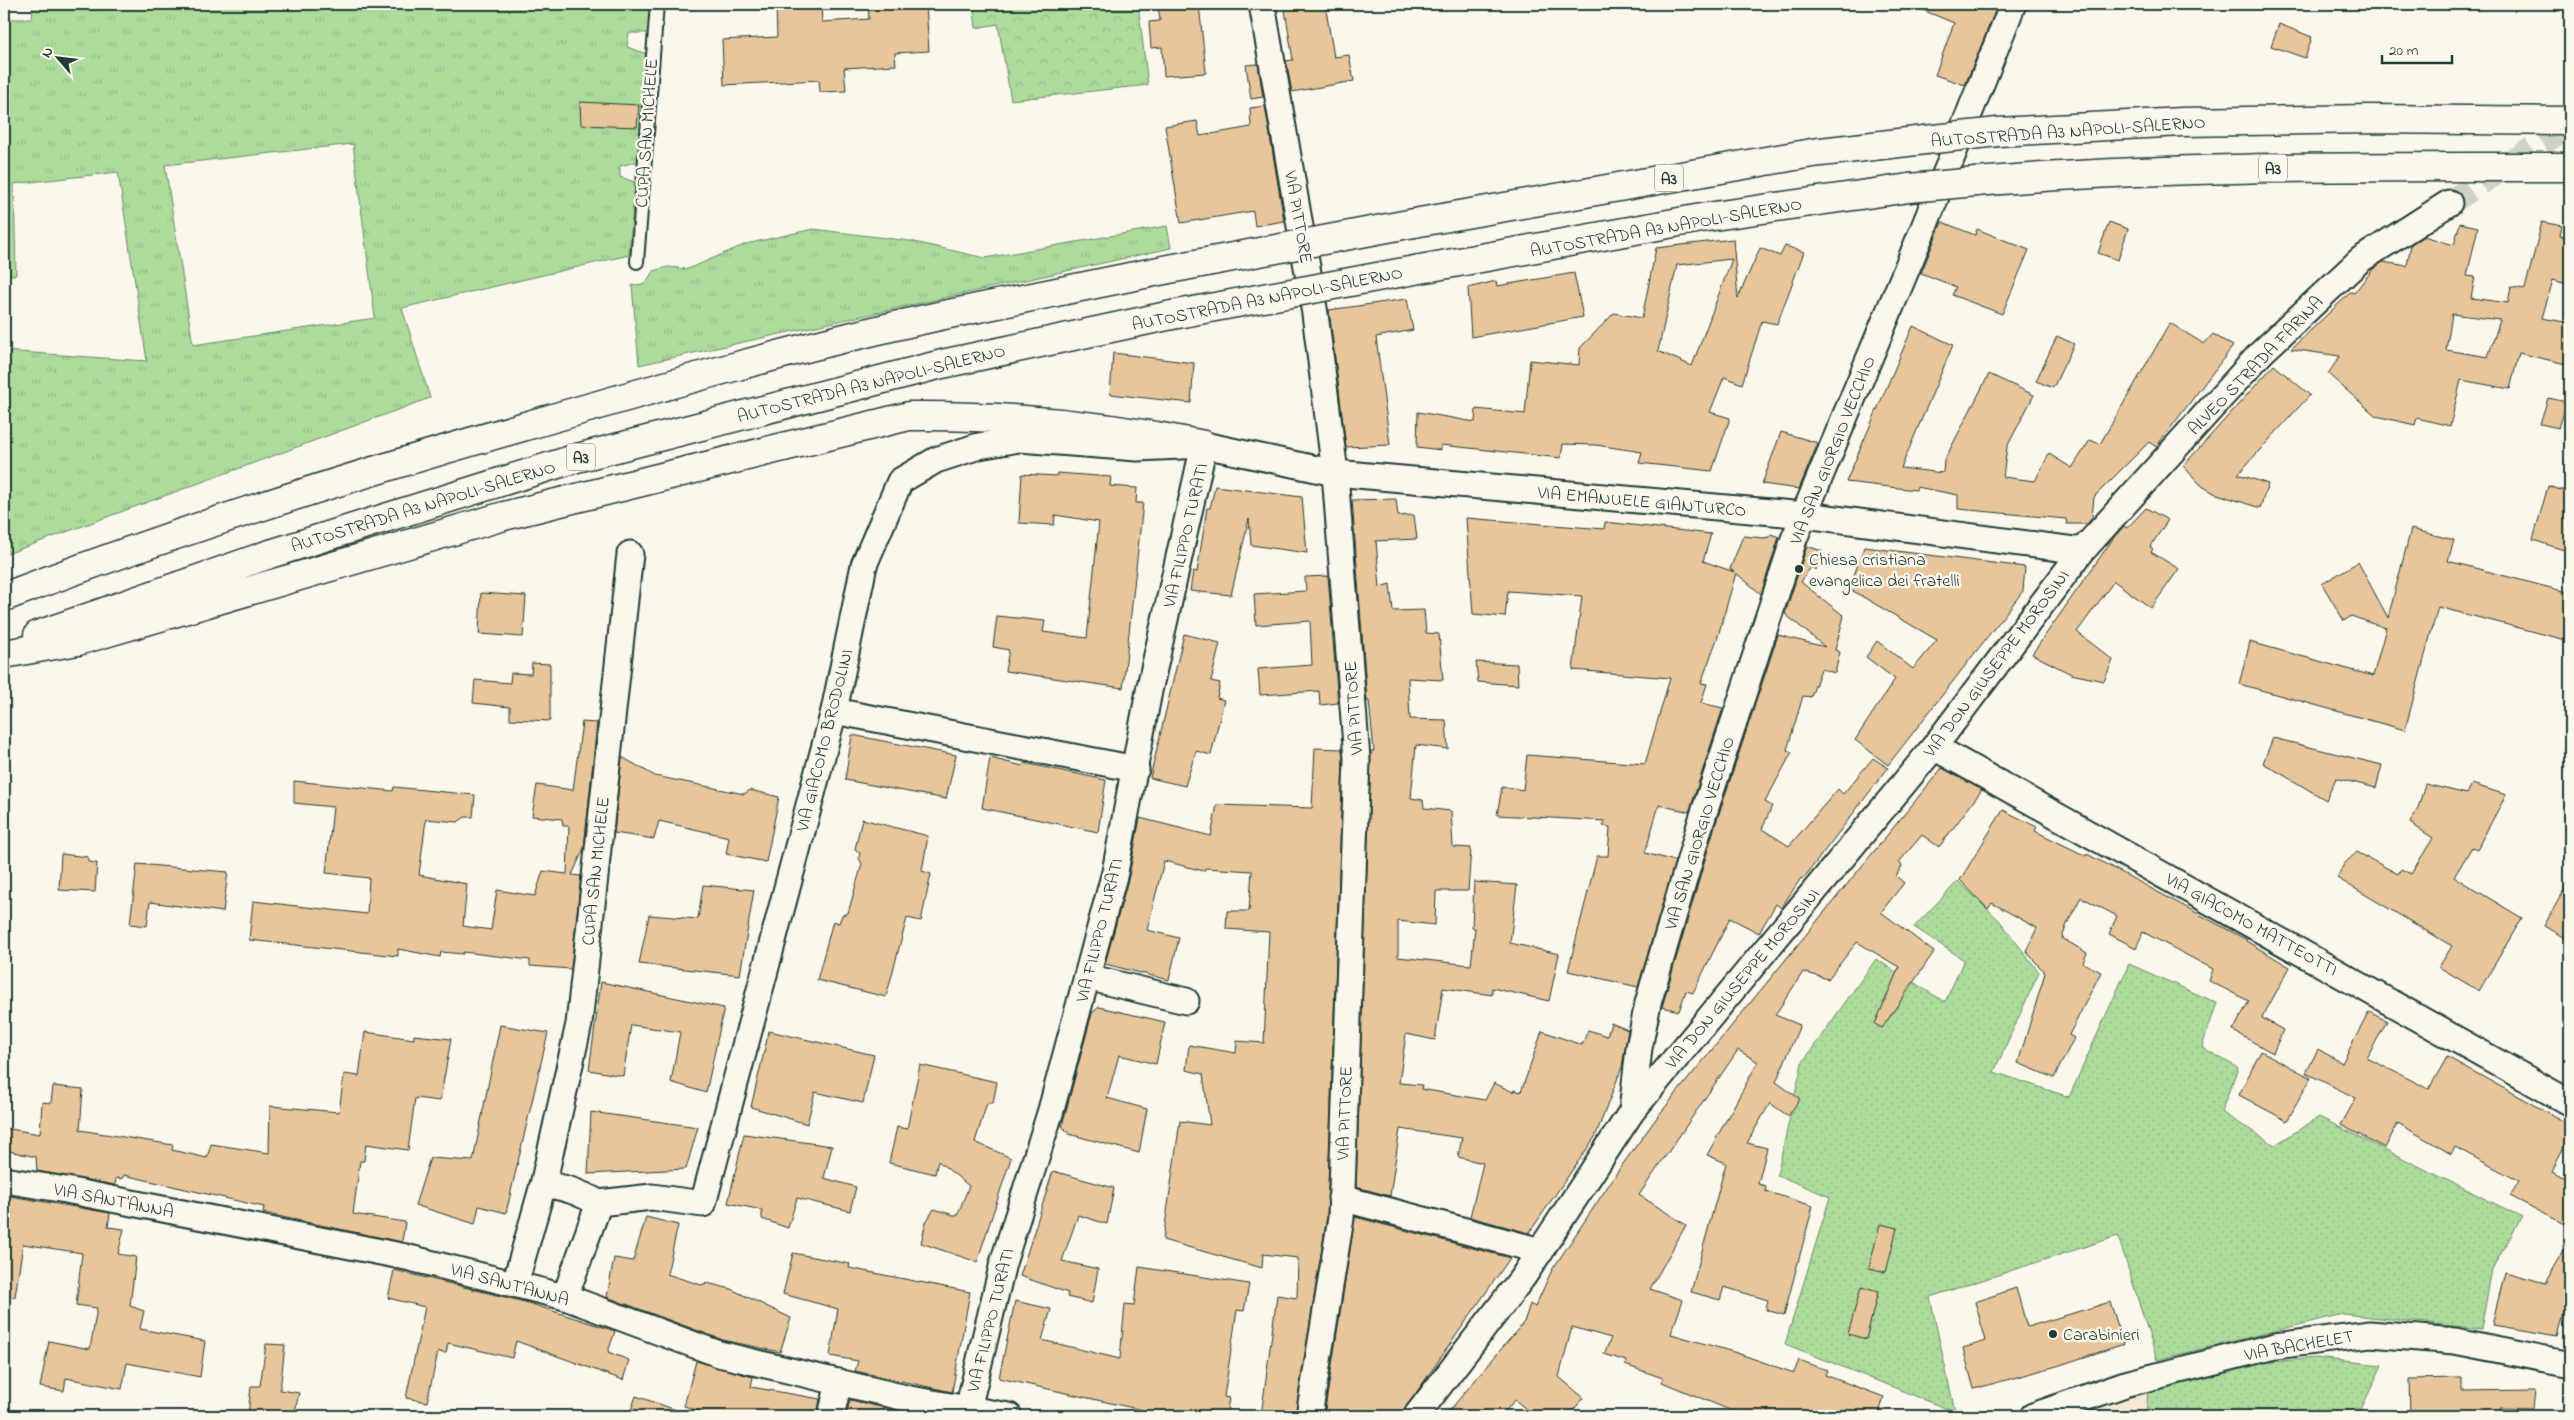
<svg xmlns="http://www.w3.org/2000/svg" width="2574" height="1420" font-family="'Indie Flower',sans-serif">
	<defs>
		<pattern id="grass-tufts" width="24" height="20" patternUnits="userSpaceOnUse" patternTransform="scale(1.25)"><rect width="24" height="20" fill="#acdb9b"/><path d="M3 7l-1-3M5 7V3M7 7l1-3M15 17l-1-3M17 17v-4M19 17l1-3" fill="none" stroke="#94bd86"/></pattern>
		<pattern id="forest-crowns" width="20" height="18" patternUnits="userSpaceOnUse" patternTransform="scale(1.25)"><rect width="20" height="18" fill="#acdb9b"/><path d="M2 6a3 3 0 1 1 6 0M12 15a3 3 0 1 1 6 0" fill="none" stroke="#94bd86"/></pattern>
		<pattern id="garden-dots" width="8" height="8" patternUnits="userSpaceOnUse" patternTransform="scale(1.25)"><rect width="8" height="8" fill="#acdb9b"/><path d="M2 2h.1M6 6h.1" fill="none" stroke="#94bd86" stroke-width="1.8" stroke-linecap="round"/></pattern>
	</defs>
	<rect width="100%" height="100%" fill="#fbf7ec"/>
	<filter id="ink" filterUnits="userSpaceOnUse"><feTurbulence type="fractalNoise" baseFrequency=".02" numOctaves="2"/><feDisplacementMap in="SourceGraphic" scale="10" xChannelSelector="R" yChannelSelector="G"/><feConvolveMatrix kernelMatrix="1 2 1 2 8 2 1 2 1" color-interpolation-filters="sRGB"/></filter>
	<g filter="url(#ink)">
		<polygon fill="#f6e8d3" points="2148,1391 2146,1416 2081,1416"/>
		<g fill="url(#grass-tufts)" stroke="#668c68" fill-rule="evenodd">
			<path d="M33,4H651L648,33H629L627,47L647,54L639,161L620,166V177L635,182L629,255L402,308L430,398L4,555V351L147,361L118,172L14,184L16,275H4V19H32ZM353,144L375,318L193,345L165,165Z"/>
			<polygon points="1167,226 1171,248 639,365 632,285 645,284 653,271 668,267 688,269 746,244 813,229 910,241 985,258"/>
		</g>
		<polygon fill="url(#forest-crowns)" stroke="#668c68" points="973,4 1138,4 1148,85 1011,100 998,24 976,28"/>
		<g fill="url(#garden-dots)" stroke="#668c68">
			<polygon points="1958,881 1999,920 2039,972 1994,1072 2069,1097 2129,964 2217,1003 2202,1047 2238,1068 2221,1112 2275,1145 2319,1117 2522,1217 2492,1269 2481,1329 2343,1314 2157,1360 2118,1236 1930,1297 1955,1412 1785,1344 1830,1197 1777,1175 1802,1063 1876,959 1945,1002 1964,960 1914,927"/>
			<polygon points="2315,1358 2382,1365 2358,1416 2146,1416 2148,1391 2260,1363"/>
		</g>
		<g fill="#e9c59a" stroke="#1f3d34" fill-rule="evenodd">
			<polygon points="776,4 821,4 822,22 869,19 868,4 926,4 929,51 895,53 896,65 844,68 846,91 820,92 819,80 724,85 722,40 777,37"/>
			<polygon points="1158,4 1199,4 1206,73 1164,76 1162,47 1151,48 1149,22 1160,21"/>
			<polygon points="1284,4 1325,4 1334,57 1349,55 1354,81 1292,92 1286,61 1293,60"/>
			<polygon points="1908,4 1998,4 1965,85 1935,75 1954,23"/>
			<polygon points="2279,24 2312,37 2305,58 2271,46"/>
			<polygon points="1258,64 1263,97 1251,99 1246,65"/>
			<polygon points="580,102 639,105 637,127 581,125"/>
			<polygon points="1265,106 1284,221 1255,226 1253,211 1181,223 1165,126 1197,121 1200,136 1251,127 1250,108"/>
			<polygon points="1942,222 1975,235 1977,229 2029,250 2002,314 1952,295 1956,287 1921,273"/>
			<polygon points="2109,222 2128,229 2118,260 2098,253"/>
			<path d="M2542,222L2562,226L2560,236L2570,238V285L2553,280L2542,318L2570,323V365L2519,353L2510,389L2461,380L2450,426L2417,418L2415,425L2376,416L2328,374L2340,356L2291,349L2351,292L2354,293L2374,268L2383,262L2407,266L2411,244L2424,236L2454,245L2460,223L2478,227L2467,276L2475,277L2471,298L2508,303L2511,287L2525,289ZM2452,314L2500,320L2488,357L2446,350Z"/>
			<path d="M1733,239L1738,298L1760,248L1780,256L1785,246L1804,252L1777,324L1762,321L1742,384L1724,377L1710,412L1730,418L1712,471L1639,463L1642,452L1596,445L1563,444L1561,458L1441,445V450L1417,447L1418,412L1475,422L1476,409L1525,414L1530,360L1579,365L1580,348L1614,313L1642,318L1656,248ZM1732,259L1692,366L1658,351L1677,265Z"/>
			<polygon points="1574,273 1583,317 1471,337 1468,288 1496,281 1497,286"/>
			<polygon points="1407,299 1413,330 1376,337 1390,445 1346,447 1329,310"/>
			<polygon points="2170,323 2204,344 2213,334 2233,346 2156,447 2149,442 2094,497 2092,518 2087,524 2067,524 2066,519 1958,509 1958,495 1917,487 1916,490 1846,482 1913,326 1953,345 1901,468 1943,473 1944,461 1989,374 2034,395 2007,447 2003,477 2035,481 2049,454 2072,468 2090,440 2100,444"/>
			<polygon points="2057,336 2074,344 2053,388 2036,381"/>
			<polygon points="1113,353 1194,363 1191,403 1110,394"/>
			<polygon points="2274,365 2310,395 2238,474 2268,484 2260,508 2214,493 2202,486 2183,466"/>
			<polygon points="2548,398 2567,402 2559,428 2540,424"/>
			<polygon points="1781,432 1818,443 1799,489 1762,484"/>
			<polygon points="1057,473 1111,477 1110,486 1137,488 1136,503 1143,503 1123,688 1005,671 1009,650 993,647 997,616 1045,621 1043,632 1087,638 1099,522 1055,515 1054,525 1019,523 1022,474 1057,476"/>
			<polygon points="1215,486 1302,497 1307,553 1251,545 1249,519 1231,595 1190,591 1193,571 1197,572 1207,508 1210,508"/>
			<polygon points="2548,486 2570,493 2570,552 2533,540"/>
			<polygon points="1396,499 1398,516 1414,515 1417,539 1376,541 1380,587 1390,584 1393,611 1424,610 1426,633 1439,634 1443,680 1408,678 1410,719 1446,720 1448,749 1416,745 1411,798 1423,800 1424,808 1451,811 1453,847 1471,848 1468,891 1436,891 1435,925 1398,921 1398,957 1471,965 1475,928 1472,928 1474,882 1517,885 1510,943 1559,954 1549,1001 1492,988 1492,995 1443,988 1435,1040 1406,1034 1399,1083 1422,1085 1421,1089 1485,1100 1494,1083 1513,1092 1514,1090 1521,1092 1542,1031 1582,1045 1588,1030 1607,1036 1611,1023 1628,1030 1622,1067 1595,1137 1529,1233 1470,1217 1483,1163 1458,1157 1462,1138 1400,1129 1390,1196 1356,1187 1371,751 1374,751 1369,701 1367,701 1352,500"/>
			<polygon points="2146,508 2168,520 2150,547 2153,549 2151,552 2179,569 2151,608 2114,581 2077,632 2113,660 2104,681 2071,674 2032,654 2115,536 2124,526 2127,528"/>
			<polygon points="1466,518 1604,529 1605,522 1711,534 1703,561 1734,572 1730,569 1743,536 1763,538 1769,537 1771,534 1779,537 1761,594 1736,573 1718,636 1701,683 1707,684 1701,703 1723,708 1689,812 1659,805 1645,853 1675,861 1638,987 1568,971 1597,856 1608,856 1610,827 1603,826 1605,821 1497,815 1502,787 1523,790 1527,755 1645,764 1670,678 1573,670 1582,596 1508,591 1505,617 1473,614"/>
			<polygon points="2411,529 2454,540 2448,561 2570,593 2570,641 2438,607 2405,730 2239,684 2250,642 2373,676 2386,628 2351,616 2344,621 2322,584 2358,562 2388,618"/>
			<polygon points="1807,546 1822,551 1816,570 1811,567 1801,582 1844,616 1835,650 1840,652 1835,673 1821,669 1811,697 1803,696 1787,750 1792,752 1765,802 1772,806 1762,829 1789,846 1838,789 1843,794 1873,758 1888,768 1803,879 1801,878 1781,908 1776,904 1759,933 1730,918 1693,993 1686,991 1679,1011 1662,1007 1714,829 1778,635 1825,647 1785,614"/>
			<polygon points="1864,547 2025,567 2023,591 1888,765 1855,740 1895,679 1866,657 1877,641 1913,669 1937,640 1851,590 1851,584"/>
			<polygon points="1328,576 1338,703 1320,705 1319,691 1260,695 1258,669 1312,665 1310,621 1256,625 1254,594 1306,591 1305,577"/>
			<polygon points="481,593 526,596 523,637 479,634"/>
			<polygon points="1184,634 1220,643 1211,681 1220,683 1217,698 1224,700 1211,755 1196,751 1185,786 1150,778"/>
			<polygon points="1476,662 1517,664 1518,685 1478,682"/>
			<polygon points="532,663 550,664 550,721 510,719 510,707 473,703 475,680 510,683 511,673 531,674"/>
			<polygon points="582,722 597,723 584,848 572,875 581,876 571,969 530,966 530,960 463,952 463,954 441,952 440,957 398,949 398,956 249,940 253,901 367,914 369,878 326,873 333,807 294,803 294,781 393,791 394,787 475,795 473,817 465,817 458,822 426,819 419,875 467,884 463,926 491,930 497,890 535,896 543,871 567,874 569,826 563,826 562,819 532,816 537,785 573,790"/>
			<polygon points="852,735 956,755 946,799 845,780"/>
			<polygon points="2273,738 2382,765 2376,788 2336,778 2326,800 2263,763"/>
			<polygon points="1315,748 1342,749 1343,759 1327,1217 1295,1416 1261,1416 1277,1295 1297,1298 1298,1258 1263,1254 1262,1268 1163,1240 1180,1121 1210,1125 1203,1074 1186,1070 1189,1045 1236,1053 1237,1041 1264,1043 1269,932 1226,929 1227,911 1249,911 1252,871 1205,868 1204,871 1164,861 1147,930 1179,938 1169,980 1105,964 1129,876 1140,818 1211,836 1217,805 1312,808"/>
			<polygon points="622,757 655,776 744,794 750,790 779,797 766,862 726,854 729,837 659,821 654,839 614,833"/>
			<polygon points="990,758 1023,766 1024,763 1106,780 1098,832 982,808"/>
			<polygon points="1942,768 1982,790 1939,847 1922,835 1899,862 1902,866 1896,876 1904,883 1881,912 1934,952 1882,1028 1875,1024 1899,967 1857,942 1828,979 1803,972 1775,1015 1800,1025 1776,1082 1800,1099 1788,1116 1770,1103 1747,1143 1767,1148 1758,1184 1766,1186 1765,1191 1813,1206 1784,1315 1766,1310 1768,1300 1724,1287 1720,1300 1691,1292 1726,1163 1707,1155 1758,1062 1738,1050 1639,1195 1686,1225 1650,1289 1683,1300 1671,1334 1737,1353 1794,1373 1799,1360 1827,1370 1825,1375 1884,1397 1878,1416 1744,1416 1662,1382 1663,1378 1625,1365 1626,1361 1604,1354 1611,1338 1572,1327 1559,1377 1584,1398 1568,1416 1534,1416 1515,1400 1501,1416 1445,1416 1524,1322 1530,1304 1535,1307 1552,1270 1620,1168 1658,1116"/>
			<polygon points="2425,784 2467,794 2472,784 2506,795 2477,849 2472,847 2454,877 2522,918 2479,991 2439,967 2452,946 2337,878 2344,864 2357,852 2398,874 2401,869 2411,874 2433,838 2410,823 2418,808"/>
			<polygon points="2003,810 2037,827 2035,831 2086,856 2087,854 2247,940 2246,941 2290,967 2262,1018 2283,1030 2273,1053 2233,1031 2249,1001 2209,981 2213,969 2143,932 2136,948 2109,934 2117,916 2081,897 2067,924 2062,938 2087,953 2083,963 2101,972 2069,1035 2074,1038 2054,1078 2018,1063 2045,973 2026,951 2037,928 1992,903 1988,909 1960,880"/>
			<polygon points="862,819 928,836 922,871 931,874 921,921 907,918 886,997 817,980 833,921 839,923 842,915 848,913 862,864 859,858 860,853 855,849"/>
			<polygon points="61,854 88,857 88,862 97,863 95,892 59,890"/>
			<polygon points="137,864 228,872 223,912 150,902 147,926 130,924"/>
			<polygon points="2570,879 2570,941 2544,926"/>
			<polygon points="703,885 754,890 740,975 639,964 649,915 698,919"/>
			<polygon points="601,982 724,1008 706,1093 671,1082 680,1032 631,1025 623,1076 589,1070"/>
			<polygon points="1099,1007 1165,1022 1156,1064 1119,1055 1107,1098 1147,1109 1139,1153 1069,1134 1062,1126 1092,1013"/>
			<polygon points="2369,1012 2387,1021 2367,1058 2429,1089 2447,1057 2570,1125 2570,1136 2552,1171 2570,1181 2570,1227 2510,1196 2519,1181 2455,1147 2451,1154 2398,1123 2385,1148 2341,1125 2356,1098 2306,1073 2318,1049 2342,1063"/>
			<polygon points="500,1025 548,1033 506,1213 479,1206 475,1224 415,1205 430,1158 473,1161"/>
			<polygon points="769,1031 874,1055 863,1103 815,1092 807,1124 751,1107"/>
			<polygon points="365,1032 414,1039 414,1035 451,1039 440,1101 415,1098 408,1150 366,1144 364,1161 360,1161 353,1214 405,1222 402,1242 263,1213 264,1207 124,1175 122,1179 116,1178 115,1185 37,1171 36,1157 4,1150 4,1128 40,1134 42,1102 51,1103 53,1086 83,1089 80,1130 173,1145 172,1150 207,1158 211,1144 269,1153 270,1106 339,1112 344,1074 359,1076"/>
			<polygon points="2261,1051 2311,1078 2287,1121 2239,1095"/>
			<polygon points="920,1065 997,1082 993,1103 987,1103 975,1142 1011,1158 977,1262 921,1243 926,1222 934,1209 957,1216 969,1186 938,1161 935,1174 889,1163 897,1127 907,1129"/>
			<polygon points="591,1112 698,1127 686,1169 588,1174"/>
			<polygon points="744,1134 832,1146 824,1178 856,1187 850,1211 797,1198 788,1228 762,1219 762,1210 728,1203"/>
			<polygon points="1053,1171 1114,1188 1107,1224 1078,1215 1062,1261 1098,1269 1092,1303 1067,1297 1068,1293 1020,1276"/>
			<polygon points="4,1195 110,1213 108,1227 124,1229 118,1254 136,1257 130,1306 144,1311 140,1329 205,1341 200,1377 127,1363 122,1389 66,1378 64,1391 40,1387 49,1341 90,1349 97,1308 76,1305 82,1253 23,1244 15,1297 4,1296"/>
			<polygon points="646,1217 678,1225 667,1274 701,1285 707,1283 731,1289 791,1318 780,1352 723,1340 607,1297 614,1258 633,1261"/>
			<polygon points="1355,1217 1510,1258 1400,1416 1324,1416"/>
			<polygon points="1880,1224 1897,1228 1886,1272 1869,1268"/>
			<polygon points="2570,1241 2570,1291 2558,1336 2492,1325 2505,1272 2545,1283"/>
			<polygon points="793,1253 850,1264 849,1268 970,1292 952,1392 855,1371 858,1361 830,1356 838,1309 783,1294"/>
			<polygon points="1139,1267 1249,1284 1244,1311 1237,1310 1224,1397 1229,1398 1226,1416 1141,1416 1142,1410 999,1378 1015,1301 1051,1309 1042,1340 1120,1359 1125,1304 1134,1305"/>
			<polygon points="394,1270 525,1302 615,1331 608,1352 629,1360 623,1380 516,1341 512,1358 448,1343 446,1353 438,1352 427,1402 406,1398 425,1307 388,1298"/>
			<polygon points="1861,1287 1878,1292 1866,1339 1848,1334"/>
			<polygon points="2016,1288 2027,1327 2110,1302 2124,1344 2057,1366 1974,1389 1963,1348 1986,1341 1975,1302"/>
			<polygon points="266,1344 285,1345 280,1390 299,1393 294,1416 248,1416 251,1386 260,1386"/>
			<polygon points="696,1361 753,1377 751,1387 820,1399 817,1416 714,1416 684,1406"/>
			<polygon points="2461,1378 2461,1391 2535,1390 2533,1409 2500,1408 2500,1416 2410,1416 2409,1379"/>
			<polygon points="636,1396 685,1413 685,1416 629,1416"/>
			<polygon points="850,1400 907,1413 926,1416 846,1416"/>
		</g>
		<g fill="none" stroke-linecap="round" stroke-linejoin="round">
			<polyline stroke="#cfd2c7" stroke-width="25" stroke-dasharray="25 12" stroke-linecap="butt" points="2449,203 2570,125"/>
			<defs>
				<polyline id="service" points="637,262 657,4"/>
				<g id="minor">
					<polyline points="1262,4 1315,314 1335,473 1357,759 1341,1218 1309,1416"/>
					<polyline points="834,711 1136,769"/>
					<polyline points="1934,747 2570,1103"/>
					<polyline points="1087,977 1186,1001"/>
					<polyline points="1632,1111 1639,1048 1648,1003 1700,825 1794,539 1922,232 2013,4"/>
					<polyline points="4,1180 66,1190 406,1257 565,1297 719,1354 910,1399 1009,1416"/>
					<polyline points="543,1185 579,1024 630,554"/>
					<polyline points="1341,1198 1541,1251"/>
					<polyline points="599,1203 652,1197 703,1204 834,711 864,565 900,481 936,460 979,446 1019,439 1137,448 1204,445 1335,473 1805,515 2082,551"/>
					<path d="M515,1284L543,1185C564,1186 580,1193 599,1203L565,1297"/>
					<polyline points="968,1409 1003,1263 1051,1110 1115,872 1149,691 1204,445"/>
					<polyline points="831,1416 839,1382"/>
					<polyline points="1416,1416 1523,1277 1632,1111 1934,747 2082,551 2261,353 2360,260 2449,203"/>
					<polyline points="2033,1416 2125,1384 2275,1346 2370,1334 2455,1341 2570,1364"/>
				</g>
				<g id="motorway">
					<polyline points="1998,132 2182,122 2369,119 2570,121"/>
					<path d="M1976,182C2174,165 2372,167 2570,167"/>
					<polyline points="1414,223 1812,153 1925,140"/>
					<polyline points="1420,269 1707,217 1909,188"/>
					<path d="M4,597C173,532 348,477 522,427C660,387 798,347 939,316C1014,300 1089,285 1164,270"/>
					<polyline points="38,635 270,554 577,458 942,364 1172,315"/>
					<path d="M4,654L78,641L504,516L909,416C1007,415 1107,425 1204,445"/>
				</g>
			</defs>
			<use href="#service" stroke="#1f3d34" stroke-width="16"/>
			<use href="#minor" stroke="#1f3d34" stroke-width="29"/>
			<use href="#motorway" stroke="#1f3d34" stroke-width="31"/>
			<use href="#service" stroke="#fbf7ec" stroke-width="12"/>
			<use href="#minor" stroke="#fbf7ec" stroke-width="25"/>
			<use href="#motorway" stroke="#fbf7ec" stroke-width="28"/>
			<defs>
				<g id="motorway-bridge">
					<polyline points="1925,140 1998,132"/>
					<polyline points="1909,188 1976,182"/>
					<polyline points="1164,270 1414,223"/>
					<polyline points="1172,315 1420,269"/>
				</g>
			</defs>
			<use href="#motorway-bridge" stroke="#1f3d34" stroke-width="31" stroke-linecap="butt"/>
			<use href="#motorway-bridge" stroke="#fbf7ec" stroke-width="28"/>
		</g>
	</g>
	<g fill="#1f3d34" stroke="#fbf7ec" stroke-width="2">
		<circle cx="1799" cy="569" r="5"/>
		<circle cx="2053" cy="1334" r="5"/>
	</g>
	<g text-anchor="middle" stroke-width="5" stroke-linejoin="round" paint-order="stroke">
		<g fill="#fbf7ec" stroke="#61756b" stroke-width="1">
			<rect x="2259" y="154.5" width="28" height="27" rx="4"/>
			<rect x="1655" y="164.5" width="28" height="27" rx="4"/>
			<rect x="567" y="443.5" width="28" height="27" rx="4"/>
		</g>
		<g font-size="16" font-weight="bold" fill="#1f3d34">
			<text x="2273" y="174">A3</text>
			<text x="1669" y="184">A3</text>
			<text x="581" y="463">A3</text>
		</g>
		<g font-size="18" fill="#1f3d34" stroke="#fbf7ec">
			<text transform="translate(2068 131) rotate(-4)" y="6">AUTOSTRADA A3 NAPOLI-SALERNO</text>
			<text transform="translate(646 133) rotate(-86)" y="6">CUPA SAN MICHELE</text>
			<text transform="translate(1299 217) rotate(80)" y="6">VIA PITTORE</text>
			<text transform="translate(1666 227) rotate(-10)" y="6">AUTOSTRADA A3 NAPOLI-SALERNO</text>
			<text transform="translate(1267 298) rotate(-11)" y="6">AUTOSTRADA A3 NAPOLI-SALERNO</text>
			<text transform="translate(2255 365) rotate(-46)" y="6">ALVEO STRADA FARINA</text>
			<text transform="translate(871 383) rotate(-14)" y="6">AUTOSTRADA A3 NAPOLI-SALERNO</text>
			<text transform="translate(1832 450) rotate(-68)" y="6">VIA SAN GIORGIO VECCHIO</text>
			<text transform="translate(1642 501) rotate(5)" y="6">VIA EMANUELE GIANTURCO</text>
			<text transform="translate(423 506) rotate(-17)" y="6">AUTOSTRADA A3 NAPOLI-SALERNO</text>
			<text transform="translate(1185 535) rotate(-77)" y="6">VIA FILIPPO TURATI</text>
			<text transform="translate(1996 663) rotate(-53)" y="6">VIA DON GIUSEPPE MOROSINI</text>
			<text transform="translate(1353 708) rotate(-94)" y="6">VIA PITTORE</text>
			<text transform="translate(824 740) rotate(-76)" y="6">VIA GIACOMO BRODOLINI</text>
			<text transform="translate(1699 833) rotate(-73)" y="6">VIA SAN GIORGIO VECCHIO</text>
			<text transform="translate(595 871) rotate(-84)" y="6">CUPA SAN MICHELE</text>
			<text transform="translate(2252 924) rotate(29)" y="6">VIA GIACOMO MATTEOTTI</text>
			<text transform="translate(1099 930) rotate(-76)" y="6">VIA FILIPPO TURATI</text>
			<text transform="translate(1742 978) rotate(-50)" y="6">VIA DON GIUSEPPE MOROSINI</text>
			<text transform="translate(1344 1113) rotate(-88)" y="6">VIA PITTORE</text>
			<text transform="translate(114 1200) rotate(11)" y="6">VIA SANT'ANNA</text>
			<text transform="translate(510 1284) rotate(15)" y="6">VIA SANT'ANNA</text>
			<text transform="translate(990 1320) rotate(-76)" y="6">VIA FILIPPO TURATI</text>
			<text transform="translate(2299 1345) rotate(-10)" y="6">VIA BACHELET</text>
		</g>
		<g font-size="18" fill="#1f3d34" stroke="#fbf7ec" text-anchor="start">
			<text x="1809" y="565">Chiesa cristiana<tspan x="1809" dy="21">evangelica dei fratelli</tspan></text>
			<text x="2063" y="1340">Carabinieri</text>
		</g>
	</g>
	<rect width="2574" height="1420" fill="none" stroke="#fbf7ec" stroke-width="20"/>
	<rect x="10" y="10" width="2554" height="1400" fill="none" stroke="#1f3d34" stroke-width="2" filter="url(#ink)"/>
	<g transform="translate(58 58) rotate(298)" stroke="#fbf7ec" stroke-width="4" paint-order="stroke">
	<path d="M0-4L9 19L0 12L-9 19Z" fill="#1f3d34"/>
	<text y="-8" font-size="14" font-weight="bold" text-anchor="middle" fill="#1f3d34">N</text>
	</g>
	<path d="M2382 55v8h70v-8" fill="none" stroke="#1f3d34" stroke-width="2.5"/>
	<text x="2389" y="55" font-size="15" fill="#1f3d34" stroke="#fbf7ec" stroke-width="4" paint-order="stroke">20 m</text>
</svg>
